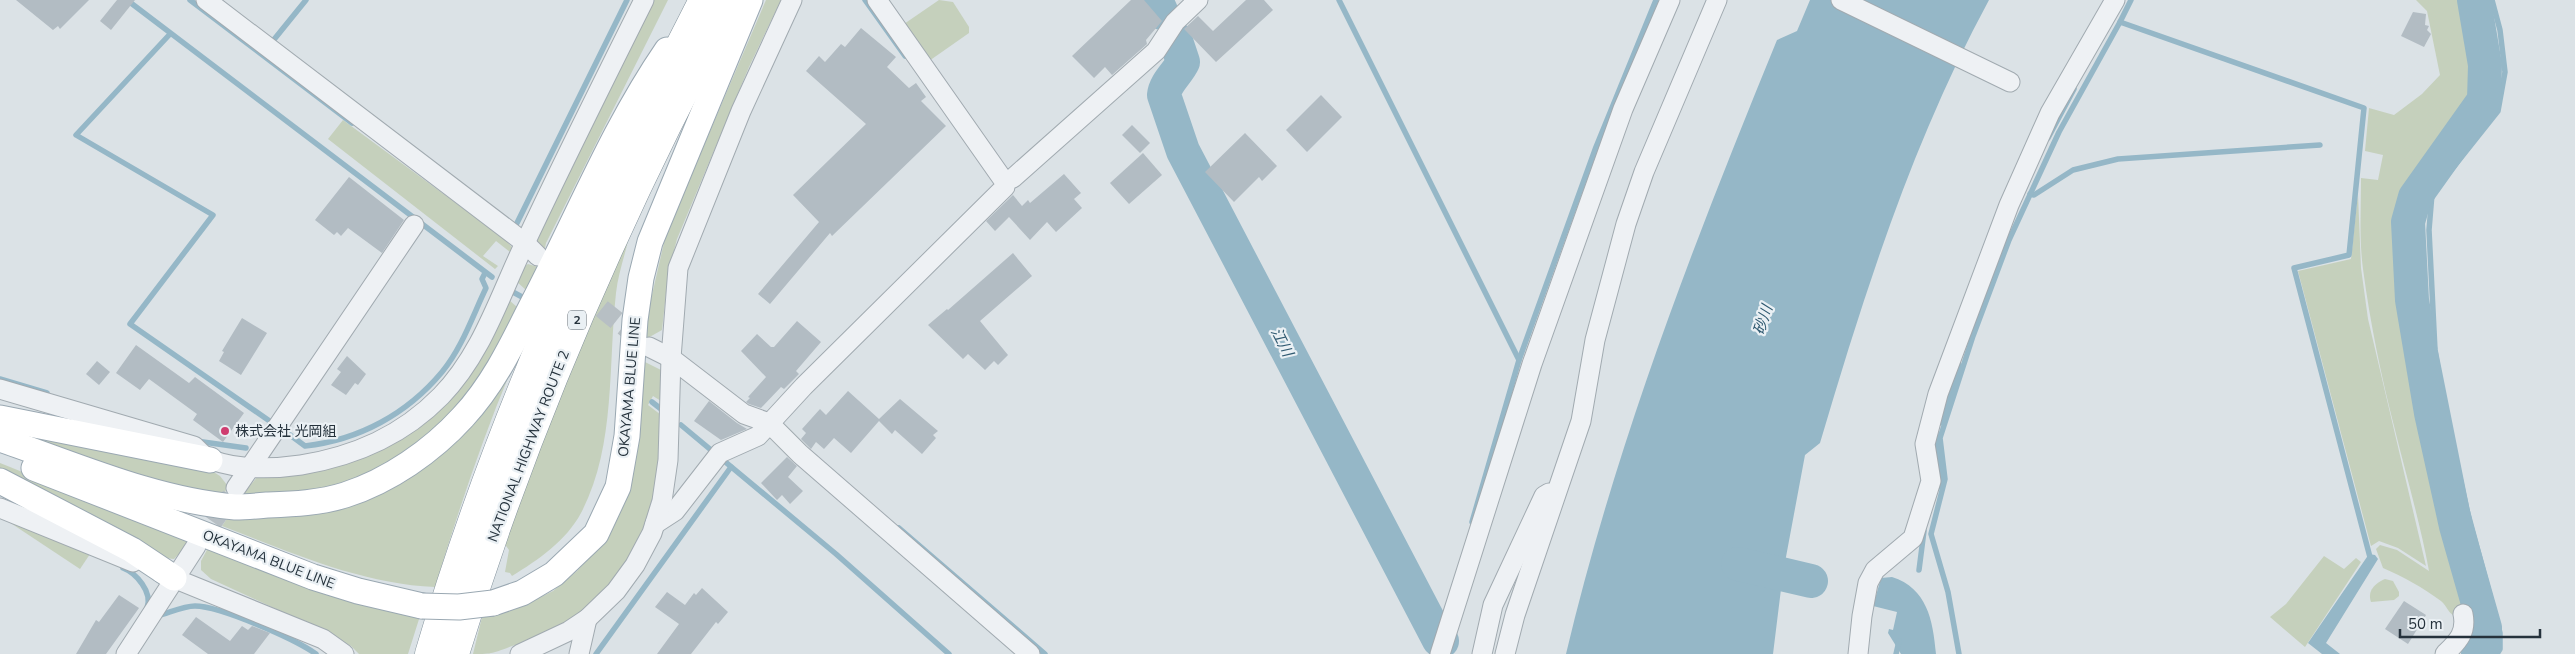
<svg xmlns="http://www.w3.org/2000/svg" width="2575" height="654" font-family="'Nunito Sans','Noto Sans JP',sans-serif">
	<rect width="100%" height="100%" fill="#dbe2e6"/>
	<g fill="#c5d0bc">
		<polygon points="652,0 668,0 546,243 544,253 537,241 605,94"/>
		<polygon points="766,0 781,0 749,67 677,239 668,274 662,330 646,339 646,321 666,234"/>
		<polygon points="939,0 953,2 969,27 969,33 929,61 904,24"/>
		<path d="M2416,0H2469L2481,81L2478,101L2410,195L2401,223L2407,302L2429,425L2458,549L2481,629L2479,640L2470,653L2466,650L2468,638L2465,606H2458L2457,617C2449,615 2447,606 2441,601C2422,587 2404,577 2383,568L2376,549L2380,545L2397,550L2429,571C2420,522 2406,475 2394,426C2381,375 2370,322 2363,269C2359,239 2361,208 2361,178L2378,180L2383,155L2365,151L2369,108L2394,115L2422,94L2440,75L2427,11Z"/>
		<polygon points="343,120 502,237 512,247 510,252 496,241 483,256 498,266 495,269 328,139"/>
		<polygon points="2358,194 2361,268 2368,319 2426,566 2398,548 2379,541 2371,546 2298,271 2351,259"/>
		<path d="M628,241C624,258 618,275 616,293C608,365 616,447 581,513C566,541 538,560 512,576L510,573L505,572L509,550L504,543L588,325Z"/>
		<polygon points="528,264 538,267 526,290 517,282 523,267"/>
		<path d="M509,300L517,307C504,334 491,363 473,386C418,459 335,502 243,494L258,476L389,445Z"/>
		<path d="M528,332C490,415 462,499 435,587C361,584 290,552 222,526L230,514L402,477Z"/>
		<path d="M641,360L661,370V401L653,396L648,405L661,415C660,445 663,480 653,509C632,569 595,611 538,639C530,643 521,643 512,646C493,653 494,654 473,654L482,617L522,606L553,591L577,571L603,542L626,497Z"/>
		<polygon points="0,425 212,471 220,476 227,485 225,493 220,494 138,478"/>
		<polygon points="0,463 192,540 174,559 165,558 0,472"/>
		<polygon points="0,516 92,551 80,569"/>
		<polygon points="209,546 420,616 408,654 359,654 351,646 328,633 211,579 201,570 201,561"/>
		<polygon points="2324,556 2344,569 2356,558 2361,562 2305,647 2270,617 2286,604"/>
		<path d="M2385,579L2393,581L2399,592V596L2394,600L2371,602C2367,591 2375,583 2385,579Z"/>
	</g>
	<g fill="#95b7c7">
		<path d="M1810,0H1989C1913,140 1865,291 1820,443L1805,455L1783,573L1773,654H1566C1616,443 1695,240 1777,40L1797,31Z"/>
		<polygon points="2369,554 2375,555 2378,559 2326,643 2340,654 2322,654 2308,643"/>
		<path d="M1892,577C1927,588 1933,620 1936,654H1901L1888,633L1889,629L1893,630L1897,612L1873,606L1881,578Z"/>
	</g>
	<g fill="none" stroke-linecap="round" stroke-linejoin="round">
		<g stroke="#95b7c7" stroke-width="5.5">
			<polyline points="127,0 492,277"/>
			<polyline points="190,0 352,123"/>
			<polyline points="865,0 905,56"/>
			<polyline points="1339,0 1519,360 1472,522"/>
			<polyline points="2492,0 2500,30 2505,72 2498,111 2432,194 2429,230 2435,350 2467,510 2500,633 2500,649 2497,654"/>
			<polyline points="2120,22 2131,0"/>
			<polyline points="170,34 76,135 213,215 130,324 271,422"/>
			<polyline points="272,42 306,0"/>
			<polyline points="2048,138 2074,89"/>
			<polyline points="2030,194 2034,195 2073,170 2118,159 2320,145"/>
			<polyline points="517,223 627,0"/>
			<polyline points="511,291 524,298"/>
			<polyline points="1519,360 1596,147 1656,0"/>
			<polyline points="0,379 47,393"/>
			<polyline points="652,402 661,409"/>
			<polyline points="1940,423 1959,365"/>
			<polyline points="681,425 836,554 949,654"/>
			<path d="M282,429L305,446C359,440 407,414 442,372C462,348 473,315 486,288L482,279L485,273"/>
			<polyline points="1936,434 1941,479 1938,487"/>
			<polyline points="196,441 246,448"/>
			<polyline points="899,528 1045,654"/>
			<path d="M123,568C136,573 153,592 147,608"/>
			<polyline points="1919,570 1924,531"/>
			<path d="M157,616C169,613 183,606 195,606C220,606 295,639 316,654"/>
			<polyline points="596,654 731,467"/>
			<polyline points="1896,654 1899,641"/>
			<polyline points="1959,654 1948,592 1931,534 1945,479 1940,438 1973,336 2009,240 2059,132 2120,22 2364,108 2349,255 2294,268 2371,561"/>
		</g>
		<g stroke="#95b7c7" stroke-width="34">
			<polyline points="1156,0 1162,13"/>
			<polyline points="2474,0 2485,65 2484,100 2415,197 2408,222 2412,300 2431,413 2456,526 2485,628 2485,641 2478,654"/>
			<path d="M1175,38L1183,62C1178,73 1165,83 1164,95L1183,151L1439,640L1442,641"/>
			<polyline points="1738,564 1811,581"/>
		</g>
	</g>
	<g fill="#b2bcc3">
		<polygon points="16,0 89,0 60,29 58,26 53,30"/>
		<polygon points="117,0 135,0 111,30 100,21"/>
		<polygon points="1131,0 1144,0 1162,21 1146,40 1147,44 1112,75 1105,67 1094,78 1072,56"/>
		<polygon points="1246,0 1264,0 1273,10 1216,62 1184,29 1198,16 1213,31"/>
		<polygon points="2413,12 2426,14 2425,25 2429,26 2427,30 2431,34 2424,47 2401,36"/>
		<polygon points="861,28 896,57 887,67 909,88 916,83 926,97 921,101 946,126 832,236 830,233 770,304 758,294 819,222 793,195 866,124 806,71 819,56 825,62 841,44 845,47"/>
		<polygon points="1321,95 1342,117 1307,152 1286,130"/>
		<polygon points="1132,125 1150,143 1140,153 1122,135"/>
		<polygon points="1245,133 1277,166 1262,181 1259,177 1234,202 1205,172"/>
		<polygon points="1143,153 1162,175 1129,204 1110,183"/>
		<polygon points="1064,174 1081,193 1074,199 1082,208 1056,232 1047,222 1030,240 1009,217 995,231 986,221 1013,195 1022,206 1028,200 1030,203"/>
		<polygon points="349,177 404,220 382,253 348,228 341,236 337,232 334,235 315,220"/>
		<polygon points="1013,253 1032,276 980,321 1008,355 998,365 994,361 985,370 968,354 963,359 928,325 947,309 948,310"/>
		<polygon points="242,318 267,333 241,375 219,361 224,352 222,351"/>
		<polygon points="797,321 821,342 796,371 799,374 784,389 781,387 761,408 749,404 746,402 750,398 748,397 766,377 741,351 757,334 771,347 774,347"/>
		<polygon points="136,345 189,383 195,377 244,413 223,442 193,420 197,414 149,379 140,390 116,373"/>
		<polygon points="347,356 366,374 358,385 355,383 346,395 331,385 341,372 337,369"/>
		<polygon points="97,361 110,372 99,385 86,374"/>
		<polygon points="848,391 879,419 900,399 938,431 933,435 936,438 922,454 895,430 892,434 879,421 851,453 834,438 824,449 816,442 811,449 801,439 806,433 802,429 820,409 826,415"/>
		<polygon points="709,401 737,423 747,429 721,440 694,421"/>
		<polygon points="787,457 797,466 788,477 803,491 790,504 782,495 777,500 761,483"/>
		<polygon points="702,588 728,612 718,624 716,622 691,654 657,654 679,624 655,607 667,592 685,605 694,593 696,595"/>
		<polygon points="119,595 139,608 106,654 76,654 96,620 99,622"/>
		<polygon points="2404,601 2426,615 2408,644 2385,629"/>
		<polygon points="196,617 230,641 242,626 248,630 252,626 270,633 254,654 208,654 182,635"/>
	</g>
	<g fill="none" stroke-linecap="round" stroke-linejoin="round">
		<g stroke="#b7bfc4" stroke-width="19" stroke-dasharray="19 9" stroke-linecap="butt">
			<polyline points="580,291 642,341"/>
			<polyline points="197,545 231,496"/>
		</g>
		<defs>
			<g id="minor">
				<polyline points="206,0 525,243 538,256"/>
				<polyline points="1841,0 2010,82"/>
				<polyline points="1004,181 1013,178 1156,51 1175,22 1198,0"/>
				<polyline points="649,347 671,358 744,414 769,423 800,454 1030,654"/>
				<path d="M0,389L194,446C199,451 205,458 212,460C238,470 274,469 301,465C355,456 402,436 441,396C483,353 500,294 526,241C564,160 604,80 644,0"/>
				<polyline points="236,488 414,225"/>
				<polyline points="0,508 133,562"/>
				<polyline points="655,524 675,511 720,453 758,436 804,386 1005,187 1004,181 877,0"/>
				<polyline points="161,573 323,639 344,654"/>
				<polyline points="126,654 196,546"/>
				<polyline points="520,654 569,631 587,619 616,591 635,565 652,533 662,501 668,460 671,358 678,268 741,111 792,0"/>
				<polyline points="579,654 587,619"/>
				<polyline points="1440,654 1532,364 1623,109 1670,0"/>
				<polyline points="1482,654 1493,605 1544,496 1549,493"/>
				<polyline points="1505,654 1515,615 1581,421 1595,340 1626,224 1644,172 1717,0"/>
				<polyline points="1858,654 1862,616 1868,583 1875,570 1913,538 1931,481 1925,444 1938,394 2009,205 2050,113 2115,0"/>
				<path d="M2445,654C2457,642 2467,633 2463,614"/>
			</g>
			<g id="major">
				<polyline points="0,418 210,460"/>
				<path d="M0,439C76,465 154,500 235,507C245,507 257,506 267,505C292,504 320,503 345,495C389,481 432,451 463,417C493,385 512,345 531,307C576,222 612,130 667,50"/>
				<polyline points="34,468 313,577 358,591 422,606"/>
				<polyline points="0,481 132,550 174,578"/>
				<polyline points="493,603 522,593 554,574 596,534 618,487 627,436 635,320 641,278 650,242 750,0"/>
			</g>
			<g id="highway">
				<path d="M429,654C496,426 595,210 703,0"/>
				<path d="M455,654C524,427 620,209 732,0"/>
			</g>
		</defs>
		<use href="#minor" stroke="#a1aab0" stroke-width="21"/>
		<use href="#major" stroke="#9aa8b2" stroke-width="27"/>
		<use href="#highway" stroke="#83929c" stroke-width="29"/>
		<use href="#minor" stroke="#eef1f4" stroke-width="19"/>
		<use href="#major" stroke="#fff" stroke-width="25"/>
		<use href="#highway" stroke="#fff" stroke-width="28"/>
		<defs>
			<polyline id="major-bridge" points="422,606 459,607 493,603"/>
		</defs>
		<use href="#major-bridge" stroke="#9aa8b2" stroke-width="27" stroke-linecap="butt"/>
		<use href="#major-bridge" stroke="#fff" stroke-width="25"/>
	</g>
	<circle fill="#cf3d70" stroke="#eaf0f4" stroke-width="2" cx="225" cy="431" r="5"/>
	<g text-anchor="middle" stroke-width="4.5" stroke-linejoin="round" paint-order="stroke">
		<rect fill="#eaf0f4" stroke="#606b73" stroke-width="1" x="568" y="310.5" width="18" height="19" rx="4"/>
		<g font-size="12" font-weight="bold" fill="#25323c">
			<text x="577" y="324">2</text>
		</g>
		<g font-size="14" fill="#25323c" stroke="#eaf0f4">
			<text transform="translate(629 387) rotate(-85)" y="5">OKAYAMA BLUE LINE</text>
			<text transform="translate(528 446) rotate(-69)" y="5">NATIONAL HIGHWAY ROUTE 2</text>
			<text transform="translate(269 559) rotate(21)" y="5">OKAYAMA BLUE LINE</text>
		</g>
		<g font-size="14" fill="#25323c" stroke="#eaf0f4" text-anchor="start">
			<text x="235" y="436">株式会社 光岡組</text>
		</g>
		<g font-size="15" font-style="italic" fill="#2f5970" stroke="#eaf0f4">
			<text transform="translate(1763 320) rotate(-72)" y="5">砂川</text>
			<text transform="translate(1282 342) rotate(63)" y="5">江川</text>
		</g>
	</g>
	<path d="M2400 629v8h140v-8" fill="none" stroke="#25323c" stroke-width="2.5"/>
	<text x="2408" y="629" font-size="15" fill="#25323c" stroke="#eaf0f4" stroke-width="4" paint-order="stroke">50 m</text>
</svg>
